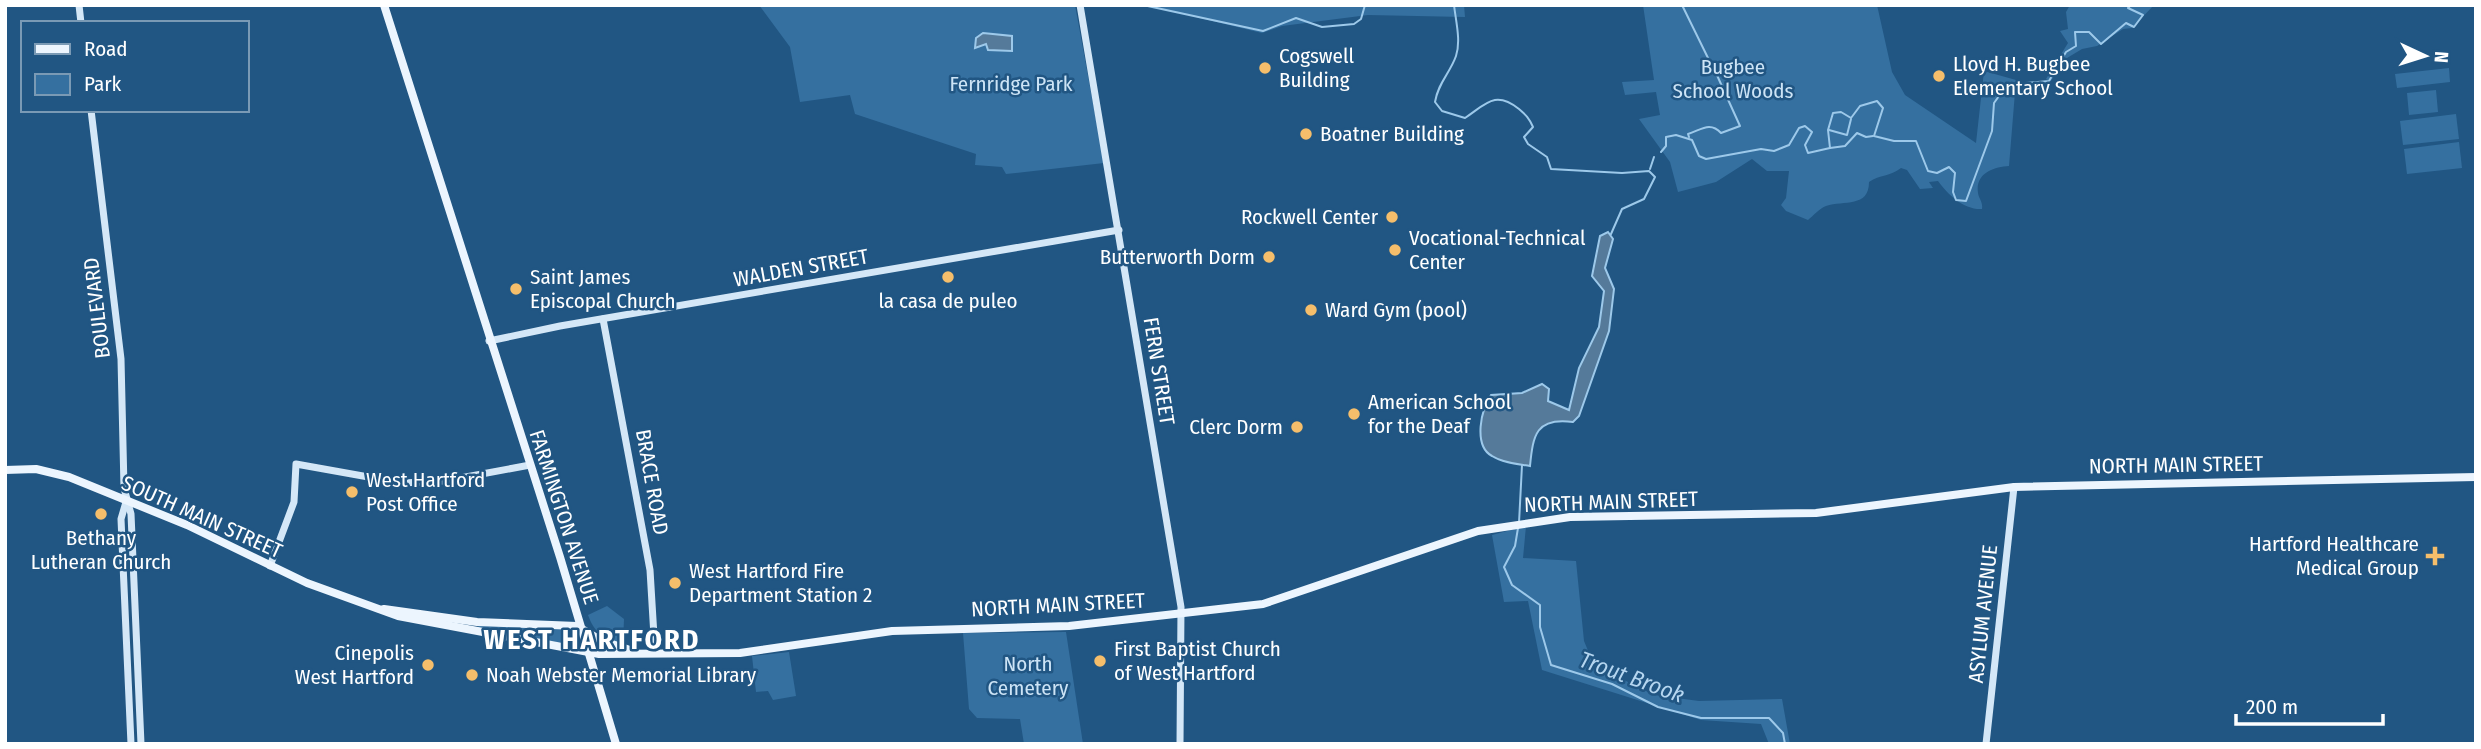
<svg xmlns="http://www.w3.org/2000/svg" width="2481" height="749" font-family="'Fira Sans Condensed',sans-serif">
	<rect width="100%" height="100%" fill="#215683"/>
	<g fill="#3570a0">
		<polygon points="759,5 1075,5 1104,163 1006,174 1002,167 975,165 976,154 855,114 850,95 800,102 790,47"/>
		<polygon points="1146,5 1464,5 1465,17 1368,15 1282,26 1262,33"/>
		<path d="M1643,5H1877L1892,72L1905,95L1976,143L1984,71L2016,80L2009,166C1994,167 1975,173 1978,193C1979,199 1983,202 1982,209C1964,210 1948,195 1938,181L1929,182L1933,188L1920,189L1907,170L1901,168C1890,177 1880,174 1869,182C1869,208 1844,200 1826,206C1820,208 1813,216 1808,220L1786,211L1781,205L1786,198L1789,171H1767L1752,159L1716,182L1678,192L1670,162L1639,119L1660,115L1656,92L1625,95L1622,82L1654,80Z"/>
		<polygon points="2070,5 2154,5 2132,28 2123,29 2097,46 2082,49 2067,58 2050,82 2046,79 2068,43 2060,31 2068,29 2066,12"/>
		<polygon points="2449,68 2450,82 2397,88 2395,74"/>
		<polygon points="2436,90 2438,112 2409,115 2407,93"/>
		<polygon points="2456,114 2459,139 2403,145 2400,121"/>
		<polygon points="2459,142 2462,168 2407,174 2404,149"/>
		<polygon points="1526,526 1523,558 1576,561 1584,641 1594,665 1654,695 1699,701 1782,699 1790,744 1769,744 1761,724 1701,720 1542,670 1528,601 1504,602 1492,535"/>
		<path d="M607,606L624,619L623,643C604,641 594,632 588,615Z"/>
		<polygon points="478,626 569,628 573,630 577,645 481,631"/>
		<polygon points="1066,632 1083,744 1024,744 1020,719 977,718 969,709 963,633"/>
		<polygon points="789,652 796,696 773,700 768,691 756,692 752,656"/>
	</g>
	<g fill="#557a9a" stroke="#9dc9ea" stroke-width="2">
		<polygon points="983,33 1012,36 1012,51 988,50 986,44 975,48 976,38"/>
		<path d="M1608,232L1613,239L1605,268L1614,289L1609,331L1579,416L1573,422C1536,417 1533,435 1530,466C1518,464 1503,463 1492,456C1473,446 1481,408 1491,395L1522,393L1542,384L1549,389L1548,401L1569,410L1579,368L1599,327L1604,291L1592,276L1600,236Z"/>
	</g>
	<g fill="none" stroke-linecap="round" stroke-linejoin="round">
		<g stroke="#9dc9ea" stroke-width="2">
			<polyline points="1143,5 1263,31 1296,18 1322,27 1354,24 1361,19 1365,5"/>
			<path d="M1454,5C1456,22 1461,41 1456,56C1450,73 1438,83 1435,102L1442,111L1465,118C1486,104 1495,90 1519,109C1526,115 1529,118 1533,127L1524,137L1528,144L1547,157L1551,169L1622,173L1649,171L1655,177L1644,199L1622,209L1611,234"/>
			<polyline points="1682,5 1709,60"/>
			<polyline points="2026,83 2049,81 2066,52 2076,46 2075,32 2089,32 2101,44 2126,23 2134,27 2143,15 2128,8 2131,5"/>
			<polyline points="1829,130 1847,135 1851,119"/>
			<path d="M1689,137L1688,134C1701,130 1710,121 1721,133L1740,126L1711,62"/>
			<polyline points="1830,148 1845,146 1857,133 1866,137 1873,136"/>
			<polyline points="1661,152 1666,146 1666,137 1676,135 1692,140 1699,156 1706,159 1761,149 1774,151 1789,145 1799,128 1805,126 1812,132 1805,145 1808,153 1830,148 1828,130 1833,113 1841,112 1851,118 1860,106 1877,101 1883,108 1874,136 1894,141 1916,141 1928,171 1937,173 1949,167 1955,173 1953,192 1956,200 1966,201 1992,131 1994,103 1999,96 2010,91"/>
			<polyline points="1650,169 1654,157"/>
			<polyline points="1519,523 1522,465"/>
			<polyline points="1518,528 1515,546 1504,567 1512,585 1540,605 1540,627 1551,665 1612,684 1658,707 1701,718 1769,718 1783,733 1785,744"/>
		</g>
		<g stroke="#d4e7f7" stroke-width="7">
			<polyline points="79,5 81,23"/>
			<polyline points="1080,5 1181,607 1180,744"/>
			<polyline points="91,110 121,359 124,488 131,514 141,744"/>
			<polyline points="603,319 650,570 655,653"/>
			<polyline points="489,341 560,326 1119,230"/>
			<polyline points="126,502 121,519 131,744"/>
			<polyline points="270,566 294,502 296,464 402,483 444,481 530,465"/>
			<polyline points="1986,744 2014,487"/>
		</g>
		<g stroke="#ecf5fe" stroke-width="8">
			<polyline points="384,5 560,557 616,744"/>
			<polyline points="5,470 36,469 69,477 187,525 307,583 398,616 599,654 740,653 892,631 1069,626 1263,604 1478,531 1570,517 1816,513 2014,487 2476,477"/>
			<polyline points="384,609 477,622 577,626 600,640 630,650"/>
			<polyline points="590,653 595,647 611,650"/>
		</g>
	</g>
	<g fill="#f5be6b" stroke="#215683" stroke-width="2.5">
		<circle cx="1265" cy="68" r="7"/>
		<circle cx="1939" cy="76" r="7"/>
		<circle cx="1306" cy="134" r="7"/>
		<circle cx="1392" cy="217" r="7"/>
		<circle cx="1395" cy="250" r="7"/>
		<circle cx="1269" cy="257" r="7"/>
		<circle cx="948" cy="277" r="7"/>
		<circle cx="516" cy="289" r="7"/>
		<circle cx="1311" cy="310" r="7"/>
		<circle cx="1354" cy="414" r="7"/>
		<circle cx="1297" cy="427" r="7"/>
		<circle cx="352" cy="492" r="7"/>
		<circle cx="101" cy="514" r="7"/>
		<path d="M2431.5 545.5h7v7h7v7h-7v7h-7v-7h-7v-7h7z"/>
		<circle cx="675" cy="583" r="7"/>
		<circle cx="1100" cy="661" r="7"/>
		<circle cx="428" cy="665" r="7"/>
		<circle cx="472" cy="675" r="7"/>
	</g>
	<g text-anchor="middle" stroke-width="5" stroke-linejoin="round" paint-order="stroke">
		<g font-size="21" fill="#fff" stroke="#215683" text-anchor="start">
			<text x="1279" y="63">Cogswell<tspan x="1279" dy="24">Building</tspan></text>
			<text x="1953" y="71">Lloyd H. Bugbee<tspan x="1953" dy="24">Elementary School</tspan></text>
			<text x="1320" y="141">Boatner Building</text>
			<text x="1378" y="224" text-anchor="end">Rockwell Center</text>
			<text x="1409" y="245">Vocational-Technical<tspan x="1409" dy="24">Center</tspan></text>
			<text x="1255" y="264" text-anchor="end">Butterworth Dorm</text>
			<text x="530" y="284">Saint James<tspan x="530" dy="24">Episcopal Church</tspan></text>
			<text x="948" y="308" text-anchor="middle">la casa de puleo</text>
			<text x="1325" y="317">Ward Gym (pool)</text>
			<text x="1368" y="409">American School<tspan x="1368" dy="24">for the Deaf</tspan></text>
			<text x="1283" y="434" text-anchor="end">Clerc Dorm</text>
			<text x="366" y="487">West Hartford<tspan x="366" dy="24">Post Office</tspan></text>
			<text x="101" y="545" text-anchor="middle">Bethany<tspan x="101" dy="24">Lutheran Church</tspan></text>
			<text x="2419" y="551" text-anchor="end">Hartford Healthcare<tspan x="2419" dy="24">Medical Group</tspan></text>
			<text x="689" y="578">West Hartford Fire<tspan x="689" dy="24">Department Station 2</tspan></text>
			<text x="1114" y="656">First Baptist Church<tspan x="1114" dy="24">of West Hartford</tspan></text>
			<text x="414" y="660" text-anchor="end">Cinepolis<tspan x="414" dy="24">West Hartford</tspan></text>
			<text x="486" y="682">Noah Webster Memorial Library</text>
		</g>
		<g font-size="21" fill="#cde4f6" stroke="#215683">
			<text x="1733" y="74">Bugbee<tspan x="1733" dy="24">School Woods</tspan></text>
			<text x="1011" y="91">Fernridge Park</text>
			<text x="1028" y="671">North<tspan x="1028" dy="24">Cemetery</tspan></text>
		</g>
		<g font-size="21" fill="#fff" stroke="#215683">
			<text transform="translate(801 268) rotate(-10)" y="7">WALDEN STREET</text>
			<text transform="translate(97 308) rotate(-97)" y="7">BOULEVARD</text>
			<text transform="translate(1159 371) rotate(81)" y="7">FERN STREET</text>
			<text transform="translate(2176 465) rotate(-1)" y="7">NORTH MAIN STREET</text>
			<text transform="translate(652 482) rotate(80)" y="7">BRACE ROAD</text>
			<text transform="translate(1611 502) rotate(-2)" y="7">NORTH MAIN STREET</text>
			<text transform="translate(202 517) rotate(24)" y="7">SOUTH MAIN STREET</text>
			<text transform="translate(564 517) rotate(72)" y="7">FARMINGTON AVENUE</text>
			<text transform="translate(1058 605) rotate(-3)" y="7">NORTH MAIN STREET</text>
			<text transform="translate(1983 614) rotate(-84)" y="7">ASYLUM AVENUE</text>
		</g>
		<g font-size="23" font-style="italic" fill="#b5d6f0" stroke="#215683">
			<text transform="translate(1632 677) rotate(20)" y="8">Trout Brook</text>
		</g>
		<g font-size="28" font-weight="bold" letter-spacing="2" fill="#fff" stroke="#215683">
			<text x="592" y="649">WEST HARTFORD</text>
		</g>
	</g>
	<rect width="2481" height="749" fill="none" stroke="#ffffff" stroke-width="14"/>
	<rect x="21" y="21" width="228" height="91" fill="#215683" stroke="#7a9ab5" stroke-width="2"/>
	<rect x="35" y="44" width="35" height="10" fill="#ecf5fe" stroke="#7a9ab5" stroke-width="2"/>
	<text x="84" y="56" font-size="21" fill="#ffffff">Road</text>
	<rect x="35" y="74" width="35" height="21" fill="#3570a0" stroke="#7a9ab5" stroke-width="2"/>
	<text x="84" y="91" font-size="21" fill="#ffffff">Park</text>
	<g transform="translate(2425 56) rotate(94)" stroke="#215683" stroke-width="5" paint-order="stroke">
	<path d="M0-5L12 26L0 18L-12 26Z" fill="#ffffff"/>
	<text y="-10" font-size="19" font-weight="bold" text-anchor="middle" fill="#ffffff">N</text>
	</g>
	<path d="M2236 714v10h147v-10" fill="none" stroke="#ffffff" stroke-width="3.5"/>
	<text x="2246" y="714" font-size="21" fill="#ffffff" stroke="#215683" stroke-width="5" paint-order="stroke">200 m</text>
</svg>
